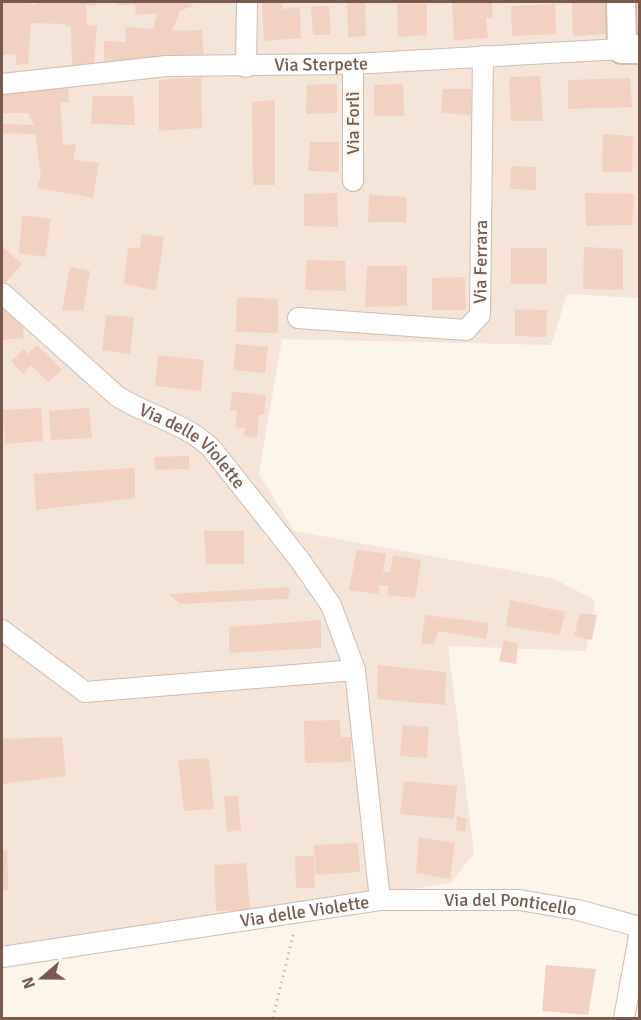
<svg xmlns="http://www.w3.org/2000/svg" width="641" height="1020" font-family="Signika,sans-serif">
	<rect width="100%" height="100%" fill="#fdf4ea"/>
	<polygon fill="#f4e5d8" points="2,2 639,2 639,298 567,294 551,345 282,339 259,474 294,531 552,578 595,600 586,651 448,646 474,853 451,883 2,950"/>
	<g fill="#f2d1c1">
		<polygon points="2,2 30,2 30,4 36,4 36,2 96,2 96,6 86,5 87,26 97,25 94,65 72,67 71,27 64,24 31,23 28,64 15,65 17,55 2,54"/>
		<polygon points="117,2 191,2 193,6 180,11 172,31 202,30 204,58 104,67 104,41 126,42 125,27 153,29 157,13 136,15 135,5 117,5"/>
		<polygon points="262,2 282,2 283,9 300,7 301,38 264,41"/>
		<polygon points="365,2 366,36 348,37 347,3"/>
		<polygon points="452,2 492,2 493,18 486,18 488,38 454,40"/>
		<polygon points="572,2 607,2 607,34 573,36"/>
		<polygon points="397,4 427,4 427,35 398,37"/>
		<polygon points="555,4 556,34 512,36 511,6"/>
		<polygon points="329,6 331,35 313,35 311,7"/>
		<polygon points="540,76 543,121 511,121 509,77"/>
		<polygon points="201,77 202,128 159,131 159,80"/>
		<polygon points="630,78 632,107 568,109 568,80"/>
		<polygon points="68,83 69,103 60,102 63,145 76,144 73,160 99,163 93,198 37,188 41,175 35,134 2,133 2,124 34,125 28,113 2,113 3,90"/>
		<polygon points="337,84 337,113 306,114 307,85"/>
		<polygon points="403,84 404,116 374,116 374,85"/>
		<polygon points="443,89 471,89 471,115 441,113"/>
		<polygon points="93,96 133,96 135,125 91,124"/>
		<polygon points="275,100 275,185 253,185 252,102"/>
		<polygon points="603,134 633,136 632,172 602,172"/>
		<polygon points="310,142 339,142 339,172 308,171"/>
		<polygon points="511,166 536,167 536,190 510,189"/>
		<polygon points="337,193 338,227 304,226 304,194"/>
		<polygon points="585,193 634,194 632,225 586,226"/>
		<polygon points="369,195 407,197 406,222 368,222"/>
		<polygon points="22,215 51,219 45,257 19,253"/>
		<polygon points="142,234 164,237 156,290 124,284 128,248 140,247"/>
		<polygon points="2,246 22,264 5,283 2,279"/>
		<polygon points="584,247 623,249 623,290 583,289"/>
		<rect x="511" y="248" width="36" height="36"/>
		<polygon points="307,260 345,261 346,291 305,290"/>
		<polygon points="367,266 407,266 407,306 365,307"/>
		<polygon points="70,267 90,271 83,311 62,310"/>
		<polygon points="465,277 466,310 432,310 432,278"/>
		<polygon points="237,297 278,299 278,333 236,332"/>
		<polygon points="2,308 9,308 21,317 24,338 2,340"/>
		<polygon points="515,309 547,310 546,337 515,336"/>
		<polygon points="106,315 134,317 130,354 102,350"/>
		<polygon points="236,344 268,347 265,373 233,370"/>
		<polygon points="37,345 62,370 48,382 31,365 23,374 11,361 24,349 28,354"/>
		<polygon points="158,355 204,360 201,391 155,386"/>
		<polygon points="232,392 266,395 264,414 259,415 257,438 244,436 245,428 235,427 237,411 230,410"/>
		<polygon points="41,408 43,441 5,444 3,410"/>
		<polygon points="89,408 92,438 51,440 49,411"/>
		<polygon points="189,456 189,469 155,470 154,457"/>
		<polygon points="135,468 135,498 36,510 34,474"/>
		<polygon points="204,531 244,531 244,564 206,564"/>
		<polygon points="357,549 386,554 383,572 390,573 393,555 421,560 415,598 387,595 389,586 380,585 378,594 349,590"/>
		<polygon points="290,587 288,599 180,604 169,594"/>
		<polygon points="510,600 565,612 560,635 506,626"/>
		<polygon points="580,613 597,615 592,640 574,636"/>
		<polygon points="425,615 489,623 486,639 438,631 434,645 421,643"/>
		<polygon points="321,620 321,648 229,653 229,627"/>
		<polygon points="504,640 518,644 516,664 499,661"/>
		<polygon points="378,665 446,672 445,705 377,699"/>
		<polygon points="340,720 341,737 351,737 351,762 305,763 304,721"/>
		<polygon points="403,725 429,727 427,758 400,756"/>
		<polygon points="62,737 66,776 2,784 2,739"/>
		<polygon points="209,758 214,809 184,811 178,760"/>
		<polygon points="404,781 457,786 454,819 400,814"/>
		<polygon points="224,796 238,796 241,830 227,832"/>
		<polygon points="457,816 467,819 465,832 456,830"/>
		<polygon points="419,837 455,843 450,879 416,873"/>
		<polygon points="358,843 360,872 316,875 314,845"/>
		<polygon points="7,850 8,890 2,890 2,851"/>
		<polygon points="295,856 314,856 315,888 296,888"/>
		<polygon points="246,863 250,910 216,911 214,865"/>
		<polygon points="546,965 596,969 588,1015 542,1011"/>
	</g>
	<g fill="none" stroke-linecap="round" stroke-linejoin="round">
		<defs>
			<g id="street">
				<polyline points="353,64 353,181"/>
				<polyline points="246,67 247,2"/>
				<path id="s1" d="M2,84L167,66L353,64L622,49"/>
				<path id="s2" d="M2,293L117,396C148,416 186,423 212,449L299,559L331,605L355,670L380,900"/>
				<path id="s3" d="M298,318L466,330L480,315L483,56"/>
				<polyline points="2,630 85,692 355,670"/>
				<path id="s4" d="M2,957L380,900H519L578,910L640,927"/>
				<polyline points="624,1018 640,931"/>
			</g>
			<polyline id="secondary" points="621,2 622,49 640,49"/>
		</defs>
		<use href="#street" stroke="#cfbbaf" stroke-width="22"/>
		<use href="#secondary" stroke="#d5bdaf" stroke-width="32"/>
		<polyline stroke="#d8b4a4" stroke-width="3" stroke-dasharray="1.5 4.5" stroke-linecap="butt" points="273,1018 294,931"/>
		<use href="#street" stroke="#fff" stroke-width="20"/>
		<use href="#secondary" stroke="#fff" stroke-width="28"/>
	</g>
	<g text-anchor="middle" stroke-width="5" stroke-linejoin="round" paint-order="stroke">
		<g font-size="18" fill="#78594c" stroke="#fff8f1">
			<text dy="6" stroke="none"><textPath href="#s1" startOffset="320">Via Sterpete</textPath></text>
			<text transform="translate(353 123) rotate(-90)" y="6">Via Forlì</text>
			<text dy="6" stroke="none"><textPath href="#s3" startOffset="242">Via Ferrara</textPath></text>
			<text dy="6" stroke="none"><textPath href="#s2" startOffset="246">Via delle Violette</textPath></text>
			<text dy="6" stroke="none"><textPath href="#s4" startOffset="513">Via del Ponticello</textPath></text>
			<text dy="6" stroke="none"><textPath href="#s4" startOffset="306">Via delle Violette</textPath></text>
		</g>
	</g>
	<rect width="641" height="1020" fill="none" stroke="#78594c" stroke-width="6"/>
	<g transform="translate(42 978) rotate(250)" stroke="#fff8f1" stroke-width="4.5" paint-order="stroke">
	<path d="M0-4.5L10 22L0 15L-10 22Z" fill="#78594c"/>
	<text y="-9" font-size="16" font-weight="bold" text-anchor="middle" fill="#78594c">N</text>
	</g>
</svg>
